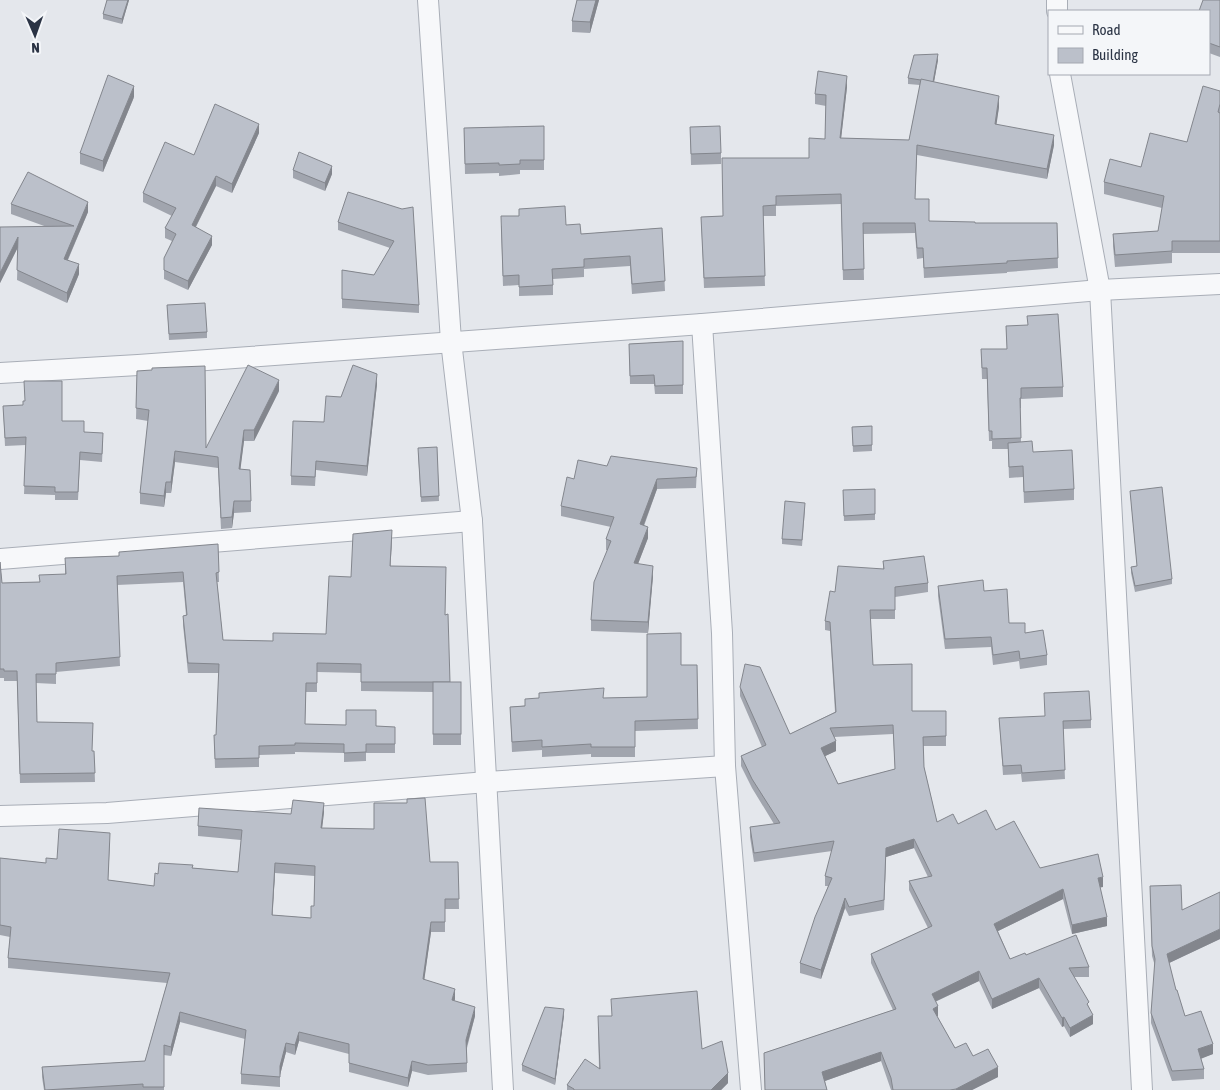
<svg xmlns="http://www.w3.org/2000/svg" width="1220" height="1090" font-family="'Asap Condensed',sans-serif">
	<rect width="100%" height="100%" fill="#e4e7ec"/>
	<g fill="none" stroke-linecap="round" stroke-linejoin="round">
		<defs>
			<g id="street">
				<polyline points="428,0 451,341 472,521 503,1090"/>
				<polyline points="1057,11 1057,0"/>
				<polyline points="1060,74 1100,290 1142,1090"/>
				<polyline points="702,324 722,633 725,766 751,1090"/>
				<polyline points="0,373 138,365 702,324 1100,290 1220,284"/>
				<polyline points="0,559 472,521"/>
				<polyline points="0,816 107,813 487,782 725,766"/>
			</g>
		</defs>
		<use href="#street" stroke="#a9aeb7" stroke-width="22"/>
		<use href="#street" stroke="#f7f8fa" stroke-width="20"/>
	</g>
	<g fill="#a1a5ae" fill-rule="evenodd">
		<polygon points="107,0 129,0 122,24 103,19 103,14"/>
		<polygon points="577,0 599,0 590,33 572,32 572,21"/>
		<polygon points="1220,0 1220,57 1209,53 1209,11"/>
		<polygon points="938,60 934,82 999,107 996,124 1054,145 1047,179 917,155 915,199 929,221 975,223 1057,223 1058,268 1007,272 1007,273 924,278 923,258 917,259 915,233 863,234 864,280 843,280 841,204 776,206 776,216 763,216 765,286 704,288 701,217 723,216 809,158 825,139 826,106 815,104 815,94 847,87 841,138 909,140 920,85 908,84 908,78"/>
		<polygon points="1220,91 1220,253 1172,253 1172,263 1115,267 1113,246 1113,234 1158,231 1162,208 1104,194 1104,182 1141,167 1187,142"/>
		<polygon points="134,97 103,172 80,164 80,153"/>
		<polygon points="544,126 544,170 520,170 520,174 499,176 499,173 465,174 464,128"/>
		<polygon points="690,127 721,153 721,164 691,165"/>
		<polygon points="259,133 232,193 216,186 196,227 212,245 188,290 164,279 164,258 172,241 165,238 165,228 172,216 143,202 143,193 194,155"/>
		<polygon points="293,170 332,174 325,191 293,178"/>
		<polygon points="11,204 88,212 68,260 79,274 67,303 17,280 18,247 0,283 0,227 47,227 11,214"/>
		<polygon points="402,209 419,305 419,313 342,308 342,270 374,275 390,248 338,230 338,222"/>
		<polygon points="566,225 581,234 662,228 665,291 632,294 630,266 584,269 584,277 553,279 553,295 519,296 519,285 503,286 501,226"/>
		<polygon points="167,305 207,332 207,338 169,340"/>
		<polygon points="1006,326 1063,387 1063,397 1021,399 1021,408 1020,408 1021,442 1074,489 1074,500 1024,503 1023,477 1009,478 1008,449 992,449 992,441 989,441 987,379 982,379 981,349 1007,349"/>
		<polygon points="683,341 683,394 655,394 654,384 630,384 629,344"/>
		<polygon points="137,371 206,448 279,391 254,441 244,441 240,469 251,501 251,512 234,513 232,528 221,529 218,468 175,462 171,493 166,493 164,507 140,504 140,493 148,421 136,419"/>
		<polygon points="377,384 367,476 316,470 315,486 291,485 291,476 324,422 341,397"/>
		<polygon points="3,406 62,421 103,441 102,462 80,460 78,500 55,500 55,495 24,494 26,445 5,446"/>
		<polygon points="872,426 872,451 853,452 852,427"/>
		<polygon points="437,447 439,501 421,502 418,453"/>
		<polygon points="607,466 697,468 696,488 657,489 644,526 648,538 638,564 653,576 648,633 591,631 591,620 607,550 606,550 606,539 611,527 561,516 561,506 574,479"/>
		<polygon points="875,489 875,520 844,521 843,490"/>
		<polygon points="1130,491 1172,579 1172,584 1135,592 1131,573 1131,567 1137,566"/>
		<polygon points="805,509 802,546 782,544 782,539"/>
		<polygon points="392,539 390,566 445,615 450,682 461,682 461,745 433,745 433,692 361,691 361,673 317,672 317,692 306,692 305,724 395,727 395,753 366,753 366,761 344,762 344,753 295,752 295,754 259,755 259,767 215,768 214,735 216,735 219,673 188,673 183,625 183,616 186,615 183,582 117,585 120,666 56,672 56,684 36,683 37,722 92,751 94,751 95,782 20,783 17,681 4,681 4,678 0,678 0,562 2,583 39,582 65,574 65,558 119,556 218,544 219,582 217,582 223,640 273,641 326,634 351,577"/>
		<path d="M883,561L928,583V592L895,597V619H870L873,665L912,711H946V746H923L924,767L937,822L996,830L1040,868L1103,887H1100L1107,926L1072,934L1063,899L998,931L1010,959L1026,955L1089,967V977H1074L1089,1007L1093,1024L1070,1037L1064,1026L1062,1027L1039,988L992,1009L979,981L935,1002L938,1016H937L955,1048L973,1056L998,1077L972,1090H891L881,1061L825,1081L827,1090H765L764,1053L893,1010L871,963V954L928,928L909,890V881L928,877L914,848L886,857L884,910L849,916L845,908L821,979L800,973V963L828,886H825V876L832,851L754,862L750,837V827L774,824L752,788L741,766V756L762,747L740,696V687L790,734L835,712L830,631L825,630V621L835,592L883,569ZM893,734L895,769L838,784L825,756L836,751L834,737Z"/>
		<polygon points="938,586 1025,633 1047,655 1047,665 1020,669 1019,661 993,665 991,647 945,649 938,596"/>
		<polygon points="681,665 697,665 698,729 635,731 635,757 591,757 591,754 542,757 542,750 512,752 510,707 604,698 647,697"/>
		<polygon points="999,718 1091,720 1091,728 1063,729 1065,779 1022,782 1021,774 1003,775"/>
		<path d="M324,812L322,828L430,862H458L459,909H445V932H431L424,980L455,999L454,1001L475,1016L467,1048V1072L428,1075L412,1071L408,1087L349,1072V1054L299,1041L295,1055L286,1052L280,1075V1087L241,1084V1074L245,1039L180,1022L171,1056L164,1055V1090H44L42,1077V1067L145,1061L167,983L8,968V958L10,937L0,935V858L46,863L110,843L108,880L154,886L158,874L193,868L238,872L241,840L198,836V826L291,814ZM275,873L315,876L314,906L311,918L272,915Z"/>
		<polygon points="1150,886 1220,939 1169,963 1176,990 1185,1016 1213,1054 1201,1058 1204,1069 1204,1079 1172,1081 1151,1023 1151,1013 1155,966 1152,956"/>
		<polygon points="564,1015 555,1085 522,1071 522,1065"/>
		<polygon points="598,1027 702,1049 728,1083 721,1090 567,1090 567,1085 599,1069"/>
	</g>
	<g fill="#83868d">
		<polygon points="128,0 129,0 122,24 122,19"/>
		<polygon points="596,0 599,0 590,33 590,22"/>
		<polygon points="938,54 938,60 933,87 933,82"/>
		<polygon points="847,76 847,87 840,148 840,138"/>
		<polygon points="134,86 134,97 103,172 103,161"/>
		<polygon points="999,96 999,107 995,135 995,124"/>
		<polygon points="259,124 259,133 232,193 232,184"/>
		<polygon points="1054,135 1054,145 1047,179 1047,169"/>
		<polygon points="332,166 332,174 325,191 325,183"/>
		<polygon points="216,176 216,186 192,234 192,225"/>
		<polygon points="88,202 88,212 64,268 64,259"/>
		<polygon points="212,236 212,245 188,290 188,281"/>
		<polygon points="18,237 18,247 0,283 0,273"/>
		<polygon points="79,264 79,274 67,303 67,293"/>
		<polygon points="377,374 377,384 367,476 367,466"/>
		<polygon points="279,380 279,391 254,441 254,430"/>
		<polygon points="244,430 244,441 239,481 239,469"/>
		<polygon points="175,451 175,462 171,493 171,482"/>
		<polygon points="657,479 657,489 640,535 640,524"/>
		<polygon points="166,482 166,493 164,507 164,496"/>
		<polygon points="234,501 234,513 232,528 232,517"/>
		<polygon points="648,527 648,538 634,574 634,563"/>
		<polygon points="392,530 392,539 390,575 390,566"/>
		<polygon points="653,566 653,576 648,633 648,622"/>
		<polygon points="836,741 836,751 821,758 821,748"/>
		<polygon points="324,803 324,812 321,837 321,828"/>
		<polygon points="914,839 914,848 886,857 884,910 886,848"/>
		<polygon points="275,863 275,873 272,925 272,915"/>
		<polygon points="1103,877 1103,887 1098,888 1098,878"/>
		<polygon points="1063,889 1063,899 994,933 994,924"/>
		<polygon points="845,898 845,908 821,979 821,970"/>
		<polygon points="1107,917 1107,926 1072,934 1072,925"/>
		<polygon points="431,922 431,932 423,989 423,979"/>
		<polygon points="1220,929 1220,939 1167,964 1167,954"/>
		<polygon points="979,971 979,981 932,1003 932,994"/>
		<polygon points="1039,978 1039,988 992,1009 992,999"/>
		<polygon points="455,989 455,999 452,1010 452,1000"/>
		<polygon points="938,1006 938,1016 933,1018 933,1009"/>
		<polygon points="475,1007 475,1016 466,1049 466,1040"/>
		<polygon points="564,1009 564,1015 555,1085 555,1079"/>
		<polygon points="180,1012 180,1022 171,1056 171,1047"/>
		<polygon points="1093,1015 1093,1024 1070,1037 1070,1028"/>
		<polygon points="1064,1017 1064,1026 1062,1027 1062,1018"/>
		<polygon points="299,1032 299,1041 295,1055 295,1045"/>
		<polygon points="286,1043 286,1052 280,1075 280,1066"/>
		<polygon points="1213,1044 1213,1054 1198,1060 1198,1049"/>
		<polygon points="881,1052 881,1061 822,1082 822,1072"/>
		<polygon points="412,1061 412,1071 408,1087 408,1078"/>
		<polygon points="998,1067 998,1077 972,1090 956,1090 956,1089"/>
		<polygon points="728,1073 728,1083 721,1090 711,1090"/>
	</g>
	<g fill="#bbc0ca" stroke="#83868d" fill-rule="evenodd">
		<polygon points="107,0 128,0 122,19 103,14"/>
		<polygon points="577,0 596,0 590,22 572,21"/>
		<polygon points="1203,0 1220,0 1220,47 1209,43 1209,11 1199,11"/>
		<polygon points="938,54 933,82 908,78 914,55"/>
		<polygon points="818,71 847,76 840,138 909,140 921,79 999,96 995,124 1054,135 1047,169 917,145 915,199 929,199 929,221 975,222 975,223 1057,223 1058,258 1007,261 1007,263 924,268 923,248 917,248 915,223 863,223 864,269 843,270 841,194 776,196 776,205 763,206 765,276 704,278 701,217 723,216 722,158 809,158 809,138 825,139 826,95 815,94"/>
		<polygon points="108,75 134,86 103,161 80,153"/>
		<polygon points="1203,86 1220,91 1220,104 1218,112 1220,113 1220,241 1172,241 1172,251 1115,255 1113,234 1158,231 1164,196 1104,182 1110,159 1141,167 1150,133 1187,142"/>
		<polygon points="215,104 259,124 232,184 216,176 192,225 212,236 188,281 164,270 164,258 176,234 165,228 176,208 143,193 165,142 194,155"/>
		<polygon points="544,126 544,160 520,160 520,164 499,165 499,163 465,164 464,128"/>
		<polygon points="720,126 721,153 691,154 690,127"/>
		<polygon points="299,152 332,166 325,183 293,170"/>
		<polygon points="28,172 88,202 64,259 79,264 67,293 17,270 18,237 0,273 0,227 74,226 11,204"/>
		<polygon points="348,192 402,209 413,207 419,305 342,299 342,270 374,275 394,241 338,222"/>
		<polygon points="565,206 566,225 580,224 581,234 662,228 665,281 632,284 630,256 584,259 584,267 552,269 553,285 519,287 519,275 503,276 501,216 519,216 519,209"/>
		<polygon points="205,303 207,332 169,334 167,305"/>
		<polygon points="1058,314 1063,387 1021,388 1021,398 1020,398 1021,438 992,439 992,431 989,431 987,368 982,368 981,349 1007,349 1006,326 1028,325 1027,316"/>
		<polygon points="683,341 683,385 655,386 654,375 630,376 629,344"/>
		<polygon points="248,365 279,380 254,430 244,430 239,469 250,470 251,501 234,501 232,517 221,518 218,457 175,451 171,482 166,482 164,496 140,493 149,410 136,408 137,371 152,370 152,368 205,366 206,448"/>
		<polygon points="353,365 377,374 367,466 316,461 315,477 291,476 293,421 324,422 326,396 341,397"/>
		<polygon points="24,381 62,381 62,421 84,421 84,432 103,433 102,454 80,452 78,492 55,492 55,487 24,486 26,437 5,438 3,406 23,405 23,401 25,401"/>
		<polygon points="872,426 872,445 853,446 852,427"/>
		<polygon points="1032,441 1033,452 1072,450 1074,489 1024,492 1023,466 1009,467 1008,443"/>
		<polygon points="437,447 439,496 421,497 418,448"/>
		<polygon points="611,456 697,468 696,477 657,479 640,524 648,527 634,563 653,566 648,622 591,620 594,582 611,541 606,539 614,517 561,506 567,477 574,479 578,460 607,466"/>
		<polygon points="1162,487 1172,579 1135,586 1131,567 1137,566 1130,491"/>
		<polygon points="875,489 875,514 844,516 843,490"/>
		<polygon points="785,501 805,503 802,540 782,539"/>
		<polygon points="392,530 390,566 446,567 445,615 448,614 450,682 361,682 361,664 317,663 317,683 306,683 305,724 346,725 346,710 376,710 376,726 395,727 395,744 366,744 366,752 344,753 344,744 295,743 295,745 259,746 259,758 215,759 214,735 216,735 219,664 188,663 183,616 187,615 183,572 117,576 120,657 56,663 56,674 36,674 37,722 93,723 92,751 94,751 95,773 20,774 17,671 4,671 4,669 0,669 0,562 2,583 40,582 39,575 66,574 65,558 119,556 119,552 218,544 219,572 216,573 223,640 273,641 273,633 326,634 329,576 351,577 353,534"/>
		<path d="M924,556L928,583L895,587V610H870L873,665L912,664V711H946V736L923,737L924,767L937,822L953,814L958,824L986,810L996,830L1014,821L1040,868L1098,854L1103,877L1098,878L1107,917L1072,925L1063,889L994,924L1010,959L1025,953L1026,955L1076,935L1089,967L1069,968L1089,1002L1087,1004L1093,1015L1070,1028L1064,1017L1062,1018L1039,978L992,999L979,971L932,994L938,1006L933,1009L955,1048L966,1043L973,1056L988,1049L998,1067L956,1089L950,1090H893L891,1078L881,1052L822,1072L827,1090H765L764,1053L896,1009L871,954L932,926L909,881L932,876L914,839L886,848L884,900L849,907L845,898L821,970L800,963L815,917L832,878L825,876L834,841L754,853L750,827L780,823L752,779L741,756L766,745L740,687L745,664L760,667L790,734L836,712L830,622L825,621L830,591L835,592L838,566L884,569L883,561ZM893,725L895,769L838,784L821,748L836,741L830,728Z"/>
		<polygon points="983,580 984,591 1007,589 1009,623 1025,623 1025,633 1043,630 1047,655 1020,659 1019,651 993,655 991,637 945,639 938,586"/>
		<polygon points="681,633 681,665 697,665 698,719 635,721 635,747 591,747 591,744 542,747 542,740 512,742 510,707 525,706 525,699 539,698 539,693 604,688 603,698 647,697 647,634"/>
		<rect x="433" y="682" width="28" height="52"/>
		<polygon points="1089,691 1091,720 1063,721 1065,770 1022,773 1021,765 1003,766 999,718 1045,716 1044,693"/>
		<path d="M425,798L430,862H458L459,899H445V922H431L423,979L455,989L452,1000L475,1007L466,1040L467,1063L428,1065L412,1061L408,1078L349,1063V1044L299,1032L295,1045L286,1043L280,1066V1077L241,1074L246,1030L180,1012L171,1047L164,1045V1087H143V1084L45,1090L42,1067L145,1061L170,973L8,958L11,927L0,925V858L46,863V858L57,859L59,829L110,833L108,880L154,886L155,873L158,874L159,863L193,865L192,868L238,872L242,830L198,826L199,808L291,814L293,800L324,803L321,828L374,829V803H407V799ZM275,863L315,866L314,906H311V918L272,915Z"/>
		<polygon points="1181,885 1182,910 1220,892 1220,929 1167,954 1176,990 1177,990 1185,1016 1201,1011 1213,1044 1198,1049 1204,1069 1172,1071 1151,1013 1155,959 1152,946 1150,886"/>
		<polygon points="697,991 702,1049 722,1041 728,1073 711,1090 574,1090 574,1089 567,1085 585,1059 600,1069 598,1016 612,1016 611,999"/>
		<polygon points="545,1007 564,1009 555,1079 522,1065"/>
	</g>
	<rect x="1048" y="10" width="162" height="65" fill="#f4f6f9" stroke="#a4a8b1"/>
	<rect x="1058" y="26" width="25" height="8" fill="#f7f8fa" stroke="#a4a8b1"/>
	<text x="1092" y="35" font-size="15" fill="#2b3445">Road</text>
	<rect x="1058" y="48" width="25" height="15" fill="#bbc0ca" stroke="#a4a8b1"/>
	<text x="1092" y="60" font-size="15" fill="#2b3445">Building</text>
	<g transform="translate(35 35) rotate(178)" stroke="#f4f6f9" stroke-width="4" paint-order="stroke">
	<path d="M0-4L9 19L0 12L-9 19Z" fill="#2b3445"/>
	<text y="-8" font-size="14" font-weight="bold" text-anchor="middle" fill="#2b3445">N</text>
	</g>
</svg>
